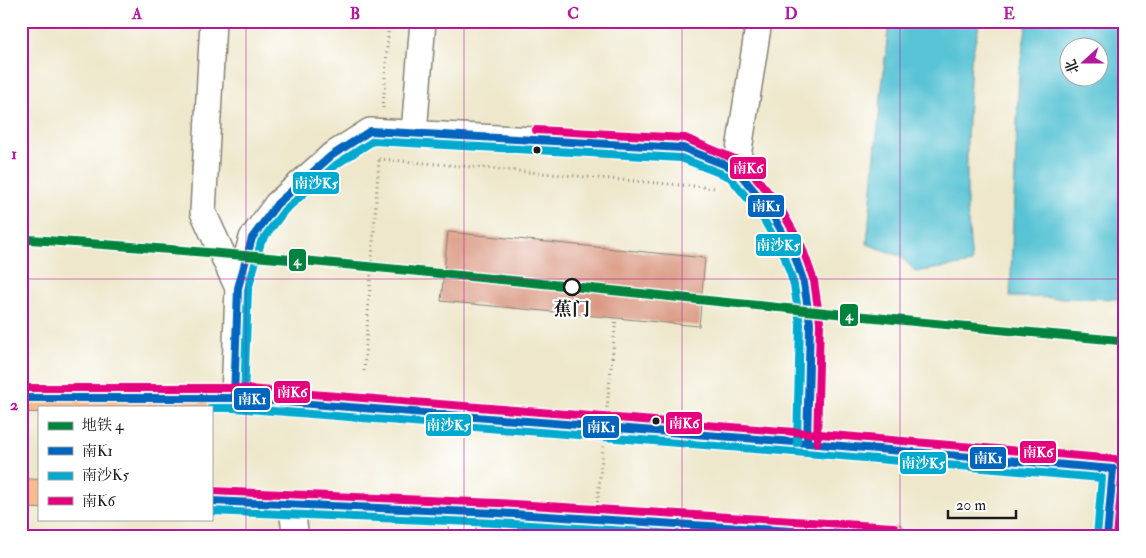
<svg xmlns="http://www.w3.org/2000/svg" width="1146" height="558" font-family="'IM FELL Double Pica','Noto Serif SC',serif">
	<rect width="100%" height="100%" fill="#fff"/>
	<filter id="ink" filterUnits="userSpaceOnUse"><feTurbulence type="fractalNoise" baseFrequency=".02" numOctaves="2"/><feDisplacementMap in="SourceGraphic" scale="10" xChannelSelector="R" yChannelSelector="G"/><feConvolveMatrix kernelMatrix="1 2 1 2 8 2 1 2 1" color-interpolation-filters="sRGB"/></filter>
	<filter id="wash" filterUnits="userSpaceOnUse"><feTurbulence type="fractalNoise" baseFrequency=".0096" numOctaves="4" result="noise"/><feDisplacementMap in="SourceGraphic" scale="20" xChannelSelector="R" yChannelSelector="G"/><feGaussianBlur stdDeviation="1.12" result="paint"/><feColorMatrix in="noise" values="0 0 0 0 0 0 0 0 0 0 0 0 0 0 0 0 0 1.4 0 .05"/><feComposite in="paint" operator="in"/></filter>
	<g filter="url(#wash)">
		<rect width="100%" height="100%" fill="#eee7cb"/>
		<g fill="#59c3d4" stroke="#3a7078" fill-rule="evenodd">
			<polygon points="889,21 980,21 971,60 967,140 967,209 972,263 916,272 900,256 867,244 875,154"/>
			<path d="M1027,21H1125V299L1010,297L1019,73ZM1068,48H1098V78H1068Z"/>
		</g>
		<g id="blocks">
			<polygon fill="#d99780" points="448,232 705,258 699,326 441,301"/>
		</g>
	</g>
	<g filter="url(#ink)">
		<use href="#blocks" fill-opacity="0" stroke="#858274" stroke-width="1"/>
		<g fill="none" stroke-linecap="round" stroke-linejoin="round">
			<defs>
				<g id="minor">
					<polyline points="213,21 203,212 238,288"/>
					<polyline points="414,133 423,21"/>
					<polyline points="736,169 759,21"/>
					<polyline points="234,398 238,288 252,238 277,204 331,156 370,131 683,148 736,169 769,209 793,251 804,283 810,323 807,443"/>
					<polyline points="291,504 296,537"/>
					<polyline points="459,512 464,537"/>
				</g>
				<g id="major">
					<polyline points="21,398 234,398 807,443 1125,470"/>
					<polyline points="21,493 39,494"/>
					<polyline points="211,501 497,513 893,537"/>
					<polyline points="1107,537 1113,469"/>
				</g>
			</defs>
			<use href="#minor" stroke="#858274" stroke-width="28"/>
			<use href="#major" stroke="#858274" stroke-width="30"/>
			<g stroke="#858274" stroke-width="3" stroke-dasharray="1 4" stroke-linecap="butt">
				<polyline points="383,108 389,21"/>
				<polyline points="379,159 715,188"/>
				<polyline points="364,371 379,159"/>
			</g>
			<use href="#minor" stroke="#fff" stroke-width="25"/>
			<use href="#major" stroke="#fabb8c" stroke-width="28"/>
			<polyline stroke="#858274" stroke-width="3" stroke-dasharray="1 4" stroke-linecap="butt" points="594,537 616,318"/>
			<defs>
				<g id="bus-1">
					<polyline points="21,398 234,398 807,443 1113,469 1107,537"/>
					<polyline points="234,398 238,288 252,238 277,204 331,156 370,131 683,148 736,169 769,209 793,251 804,283 810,323 807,443"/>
					<polyline points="211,501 497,513 889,537"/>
				</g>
				<g id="bus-2">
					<polyline points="244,398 248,290 261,242 284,211 337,164 373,141 681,158 730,177 761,215 784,255 794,285 800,324 797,443"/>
					<polyline points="211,408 234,408 806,453 1102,478 1097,536"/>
					<polyline points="211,511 496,523 724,537"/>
				</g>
				<g id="bus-3">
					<polyline points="536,130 685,138 744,163 778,204 802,247 814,281 820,322 817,443"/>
					<polyline points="21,388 235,388 808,433 1115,459 1121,463 1123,469 1117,537"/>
					<polyline points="211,491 498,503 894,527"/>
				</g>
			</defs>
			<use href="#bus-1" stroke="#fff" stroke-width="11"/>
			<use href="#bus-2" stroke="#fff" stroke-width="11"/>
			<use href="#bus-3" stroke="#fff" stroke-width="11"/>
			<use href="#bus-1" stroke="#0065bd" stroke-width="8"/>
			<use href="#bus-2" stroke="#00a9ce" stroke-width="8"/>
			<use href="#bus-3" stroke="#e5007d" stroke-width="8"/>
			<defs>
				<path id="metro-1" d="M21,239C279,255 535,283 792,309C903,321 1014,331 1125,341"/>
			</defs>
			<use href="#metro-1" stroke="#fff" stroke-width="12"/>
			<use href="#metro-1" stroke="#00843d" stroke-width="9"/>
		</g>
	</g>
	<path fill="none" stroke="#b5179e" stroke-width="1" stroke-opacity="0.55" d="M246,21V537M464,21V537M682,21V537M900,21V537M21,279H1125"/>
	<g fill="#1c1c1c" stroke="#fff" stroke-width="2">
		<circle cx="537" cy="150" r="4.5"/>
		<circle cx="656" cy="421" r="4.5"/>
	</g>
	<circle fill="#fff" stroke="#1c1c1c" stroke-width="2.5" cx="572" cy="287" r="8"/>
	<g text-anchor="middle" stroke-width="4.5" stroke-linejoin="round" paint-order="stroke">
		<g font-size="18" font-weight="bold" fill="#1c1c1c" stroke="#fff">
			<text x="572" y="315">蕉门</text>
		</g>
	</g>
	<g stroke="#fff" stroke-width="2">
		<rect x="729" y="156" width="38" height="24" rx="5" fill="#e5007d"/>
		<rect x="292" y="171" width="48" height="24" rx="5" fill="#00a9ce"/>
		<rect x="747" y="194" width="38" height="24" rx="5" fill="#0065bd"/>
		<rect x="755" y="233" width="47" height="24" rx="5" fill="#00a9ce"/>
		<rect x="288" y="248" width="19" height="24" rx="5" fill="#00843d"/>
		<rect x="839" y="303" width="20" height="24" rx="5" fill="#00843d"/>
		<rect x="273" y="380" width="38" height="24" rx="5" fill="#e5007d"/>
		<rect x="233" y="387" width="38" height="24" rx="5" fill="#0065bd"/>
		<rect x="665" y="411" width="38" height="24" rx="5" fill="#e5007d"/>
		<rect x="425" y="413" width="47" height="24" rx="5" fill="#00a9ce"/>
		<rect x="582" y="415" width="38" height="24" rx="5" fill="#0065bd"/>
		<rect x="1019" y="440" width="38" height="24" rx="5" fill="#e5007d"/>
		<rect x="969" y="446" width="38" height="24" rx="5" fill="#0065bd"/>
		<rect x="899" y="451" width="48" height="24" rx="5" fill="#00a9ce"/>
	</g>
	<g font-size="14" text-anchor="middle" font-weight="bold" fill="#fff">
		<text x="748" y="173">南K6</text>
		<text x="316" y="188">南沙K5</text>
		<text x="766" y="211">南K1</text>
		<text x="778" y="250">南沙K5</text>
		<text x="297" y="265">4</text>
		<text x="849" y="320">4</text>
		<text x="292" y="397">南K6</text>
		<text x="252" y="404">南K1</text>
		<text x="684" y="428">南K6</text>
		<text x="448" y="430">南沙K5</text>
		<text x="601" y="432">南K1</text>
		<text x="1038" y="457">南K6</text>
		<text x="988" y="463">南K1</text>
		<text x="923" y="468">南沙K5</text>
	</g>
	<rect width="1146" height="558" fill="none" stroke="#fff" stroke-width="55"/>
	<rect x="38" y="406" width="175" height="115" fill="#ffffff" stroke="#a4a4a4"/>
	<rect x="48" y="422" width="25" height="8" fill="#00843d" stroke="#a4a4a4"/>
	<text x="82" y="430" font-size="15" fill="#1c1c1c">地铁 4</text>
	<rect x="48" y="447" width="25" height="8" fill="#0065bd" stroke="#a4a4a4"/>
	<text x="82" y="456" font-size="15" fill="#1c1c1c">南K1</text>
	<rect x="48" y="472" width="25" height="8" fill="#00a9ce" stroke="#a4a4a4"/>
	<text x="82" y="480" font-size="15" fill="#1c1c1c">南沙K5</text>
	<rect x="48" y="497" width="25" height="8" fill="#e5007d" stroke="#a4a4a4"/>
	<text x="82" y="506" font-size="15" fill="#1c1c1c">南K6</text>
	<g transform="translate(1084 62) rotate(249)"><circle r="24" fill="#ffffff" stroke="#a4a4a4"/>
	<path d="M0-4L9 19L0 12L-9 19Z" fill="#b5179e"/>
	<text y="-8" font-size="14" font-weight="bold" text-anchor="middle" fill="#1c1c1c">北</text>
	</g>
	<path d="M948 510v8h68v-8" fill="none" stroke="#1c1c1c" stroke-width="2.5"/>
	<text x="956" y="510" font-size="15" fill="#1c1c1c" stroke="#ffffff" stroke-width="4" paint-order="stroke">20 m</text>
	<rect x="28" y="28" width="1090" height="502" fill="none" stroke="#b5179e" stroke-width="2"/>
	<g font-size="16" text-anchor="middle" font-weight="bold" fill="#b5179e">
		<text x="137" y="19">A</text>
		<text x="355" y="19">B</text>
		<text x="573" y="19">C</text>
		<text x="791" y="19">D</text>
		<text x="1009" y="19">E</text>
		<text x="14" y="159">1</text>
		<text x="14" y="410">2</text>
	</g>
</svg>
